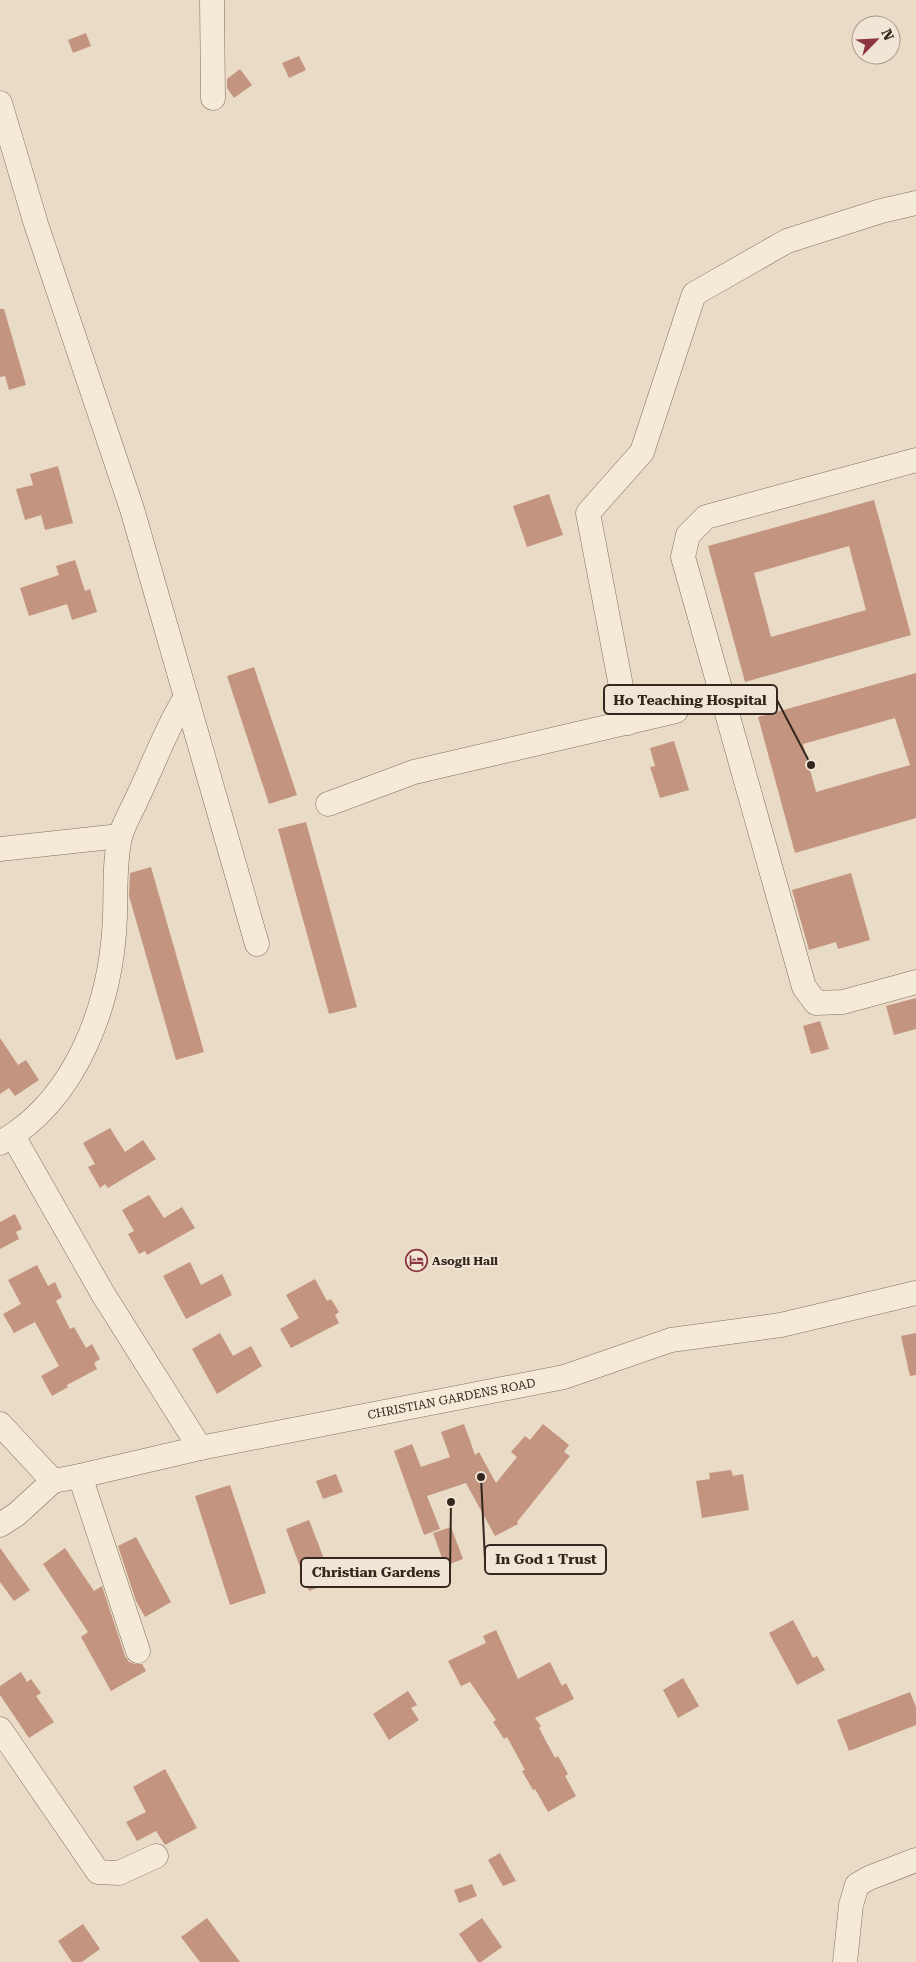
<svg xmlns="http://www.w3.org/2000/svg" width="916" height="1962" font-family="'Roboto Serif',serif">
	<rect width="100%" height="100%" fill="#e9dbc6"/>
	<g fill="#c39580" fill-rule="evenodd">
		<polygon points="86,33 91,46 73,53 68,40"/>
		<polygon points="299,56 306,70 289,78 282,63"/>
		<polygon points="240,69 252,85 234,98 227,88 227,79"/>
		<polygon points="0,309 4,309 26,385 9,390 5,376 0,377"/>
		<polygon points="58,466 73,523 45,530 41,515 25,520 16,489 33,485 30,474"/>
		<polygon points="549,494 563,535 527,547 513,506"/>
		<path d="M874,500L911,635L745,682L708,546ZM849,546L866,610L771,637L754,573Z"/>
		<polygon points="75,560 85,591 90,589 97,612 72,620 67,604 29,616 20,588 59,575 56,566"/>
		<polygon points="254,667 297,795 269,804 227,676"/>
		<path d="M916,673V818L795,853L758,717ZM895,718L910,765L816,792L803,744Z"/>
		<polygon points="674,741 689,790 660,798 650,767 655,766 650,748"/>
		<polygon points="306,822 357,1007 329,1014 278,829"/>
		<polygon points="151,867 204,1052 176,1060 129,896 130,873"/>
		<polygon points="851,873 870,940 838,949 836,942 809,950 792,890"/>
		<polygon points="916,998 916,1029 894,1035 886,1006"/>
		<polygon points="820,1021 829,1049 811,1054 803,1026"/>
		<polygon points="0,1038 18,1065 26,1060 39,1080 15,1096 9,1088 0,1094"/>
		<polygon points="110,1128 125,1152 143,1140 156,1159 108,1188 105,1184 100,1188 88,1167 95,1164 83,1143"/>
		<polygon points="149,1195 164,1218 182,1207 195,1228 147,1255 145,1251 139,1254 128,1234 134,1231 122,1210"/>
		<polygon points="15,1214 22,1229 16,1232 19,1239 0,1249 0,1222"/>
		<polygon points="190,1262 201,1285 222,1274 232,1295 186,1319 163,1276"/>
		<polygon points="37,1265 48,1286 55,1282 62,1297 56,1301 70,1329 74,1327 86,1348 92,1344 100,1359 94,1363 97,1369 67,1385 68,1387 52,1396 41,1376 59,1366 35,1322 14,1333 3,1314 21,1304 8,1280"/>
		<polygon points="315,1279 327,1301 331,1299 339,1312 335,1315 339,1323 291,1348 280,1329 299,1318 286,1295"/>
		<polygon points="220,1333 233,1356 251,1346 262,1366 217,1394 192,1349"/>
		<polygon points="916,1333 916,1375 910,1376 901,1336"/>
		<polygon points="464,1424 475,1455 479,1452 496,1483 517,1457 511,1452 525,1436 530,1440 543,1424 569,1445 564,1452 570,1456 517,1522 518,1524 495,1536 466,1483 427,1496 440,1529 424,1535 394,1451 412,1444 421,1467 450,1457 441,1432"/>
		<polygon points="731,1470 733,1476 743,1474 749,1510 702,1518 696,1481 710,1479 709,1473"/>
		<polygon points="336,1474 343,1492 323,1499 316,1481"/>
		<polygon points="230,1485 266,1593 230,1605 195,1496"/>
		<polygon points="309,1520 333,1582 309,1591 286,1529"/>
		<polygon points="451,1527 463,1559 445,1566 433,1533"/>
		<polygon points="136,1537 171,1602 145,1617 136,1601 118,1546"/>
		<polygon points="0,1548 30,1590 14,1601 0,1582"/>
		<polygon points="65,1548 94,1591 102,1586 125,1656 129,1662 135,1664 142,1664 146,1671 111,1691 81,1637 88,1632 43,1564"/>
		<polygon points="793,1620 813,1658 817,1656 825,1670 797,1685 769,1633"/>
		<polygon points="496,1630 518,1679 550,1662 562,1686 566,1683 574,1699 535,1718 541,1726 539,1728 555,1758 558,1756 568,1774 565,1776 576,1796 548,1812 535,1789 533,1790 522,1771 525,1770 507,1737 504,1739 493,1722 496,1720 470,1682 461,1686 448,1661 486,1643 483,1636"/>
		<polygon points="21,1672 27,1682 31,1679 41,1693 36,1696 54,1722 29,1738 0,1695 0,1686"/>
		<polygon points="683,1678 699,1706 678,1718 663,1690"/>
		<polygon points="408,1691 417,1705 411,1708 419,1720 389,1740 373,1714"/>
		<polygon points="910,1692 916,1707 916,1725 849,1751 837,1720"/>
		<polygon points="165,1769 197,1828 165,1845 156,1831 137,1841 126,1822 146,1812 133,1787"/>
		<polygon points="500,1853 516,1881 503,1886 488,1860"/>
		<polygon points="472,1884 477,1896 459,1903 454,1890"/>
		<polygon points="207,1918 240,1962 200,1962 181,1937"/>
		<polygon points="482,1918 502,1947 481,1962 478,1962 459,1934"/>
		<polygon points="83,1924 100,1949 82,1962 72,1962 58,1941"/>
	</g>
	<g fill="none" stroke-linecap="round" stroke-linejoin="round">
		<defs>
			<g id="minor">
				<polyline points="212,0 213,98"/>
				<polyline points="0,103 36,224 132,509 257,944"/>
				<polyline points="916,460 706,517 688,535 683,557 804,987 816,1003 843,1002 916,982"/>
				<polyline points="628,723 588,513 642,452 694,294 787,241 881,211 916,203"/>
				<polyline points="328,804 414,772 676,711"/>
				<polyline points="0,849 120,836"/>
				<polyline points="13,1136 103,1294 200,1448"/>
				<path d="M0,1143C78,1099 112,1002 115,916C116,890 114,864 120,837C124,822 134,807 140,792C155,761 167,726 186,697"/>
				<polyline points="0,1424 53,1481"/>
				<polyline points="80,1476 138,1651"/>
				<path id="s1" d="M0,1525L17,1514L53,1481L80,1476L200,1448L564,1377L671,1340L781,1325L916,1293"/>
				<polyline points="0,1729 98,1872 119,1873 156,1856"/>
				<polyline points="845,1962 851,1905 857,1885 869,1878 916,1860"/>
			</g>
		</defs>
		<use href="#minor" stroke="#826d5e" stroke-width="25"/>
		<use href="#minor" stroke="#f5e9d8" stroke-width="24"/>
	</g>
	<defs>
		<symbol id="hotel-ring" viewBox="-11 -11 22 22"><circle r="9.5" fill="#f1e6d5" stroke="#8a353f" stroke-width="1.5"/><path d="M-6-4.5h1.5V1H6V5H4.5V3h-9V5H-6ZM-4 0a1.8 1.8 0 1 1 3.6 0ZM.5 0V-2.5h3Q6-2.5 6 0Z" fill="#8a353f"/></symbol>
	</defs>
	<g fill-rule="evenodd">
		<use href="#hotel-ring" x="404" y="1248" width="25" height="25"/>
	</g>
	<g text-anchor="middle" stroke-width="4" stroke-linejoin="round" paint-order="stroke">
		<g font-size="12" font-weight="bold" fill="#342720" stroke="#f1e6d5" text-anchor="start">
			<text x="432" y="1265">Asogli Hall</text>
		</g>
		<g font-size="12" fill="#342720" stroke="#f1e6d5">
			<text dy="4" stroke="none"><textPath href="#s1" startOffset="476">CHRISTIAN GARDENS ROAD</textPath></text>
		</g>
	</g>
	<path fill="none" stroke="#342720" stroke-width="2" d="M811 765L777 700M481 1477L485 1560M451 1502L450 1572"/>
	<g fill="#342720" stroke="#f1e6d5" stroke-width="2">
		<circle cx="811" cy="765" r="5"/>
		<circle cx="481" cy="1477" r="5"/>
		<circle cx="451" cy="1502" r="5"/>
	</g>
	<g fill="#f1e6d5" stroke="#342720" stroke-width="2">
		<rect x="604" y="685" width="173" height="29" rx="5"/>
		<rect x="485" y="1545" width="121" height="29" rx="5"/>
		<rect x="301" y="1558" width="149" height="29" rx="5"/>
	</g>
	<g font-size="14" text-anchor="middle" font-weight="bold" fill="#342720">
		<text x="690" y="705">Ho Teaching Hospital</text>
		<text x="546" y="1564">In God 1 Trust</text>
		<text x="376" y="1577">Christian Gardens</text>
	</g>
	<g transform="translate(876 40) rotate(66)"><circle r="24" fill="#f1e6d5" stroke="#a59a8d"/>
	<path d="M0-4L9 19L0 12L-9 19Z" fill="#8a353f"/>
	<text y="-8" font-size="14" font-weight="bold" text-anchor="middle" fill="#342720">N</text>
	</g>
</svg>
